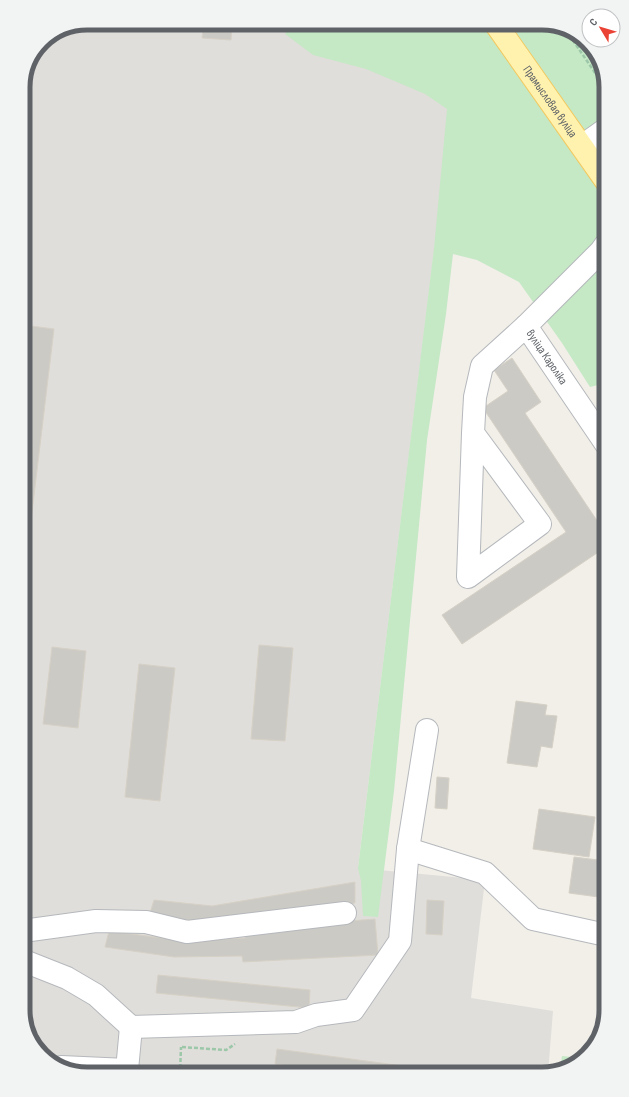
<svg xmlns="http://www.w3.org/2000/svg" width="629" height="1097" font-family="'Sofia Sans Condensed',sans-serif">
	<rect width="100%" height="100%" fill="#f1efe8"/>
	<polygon fill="#e0deda" points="87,23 435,23 458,56 358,868 485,880 471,998 553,1011 548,1073 542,1074 83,1074 51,1063 29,1038 23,1010 23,83 42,42"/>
	<g fill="#c5e8c5">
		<polygon points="291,23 547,23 578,34 600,59 606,87 606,383 590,387 562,343 519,282 477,260 453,254 446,314 427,440 394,791 378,917 363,916 361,881 358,868 434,248 447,109 425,94 366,69 313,55 285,34"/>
		<polygon points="562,1056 581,1058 570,1068 560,1070"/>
	</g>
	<g fill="#cccac5" stroke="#d6d1c6">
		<polygon points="102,23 138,23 138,27"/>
		<polygon points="204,23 232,23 231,40 202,38"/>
		<polygon points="23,325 54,329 29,537 23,536"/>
		<polygon points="512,358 541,402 525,413 606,534 606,547 462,644 442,615 566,532 483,408 508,391 494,370"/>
		<polygon points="259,645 293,648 285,741 251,739"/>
		<polygon points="52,647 86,651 78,728 43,724"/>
		<polygon points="139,664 175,668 160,801 125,797"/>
		<polygon points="516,701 547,705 545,715 557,716 552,748 541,746 537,767 507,763"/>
		<polygon points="437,777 449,778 447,809 435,808"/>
		<polygon points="539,809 595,817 589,857 533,849"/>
		<polygon points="574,857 606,861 606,898 569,893"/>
		<polygon points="355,882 355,903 195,923 149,916 154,900 212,906"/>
		<polygon points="427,900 444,901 442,935 426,934"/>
		<polygon points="375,919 378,955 243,962 242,956 174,957 105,947 109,931 185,941 245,938 245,929"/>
		<polygon points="158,975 310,990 309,1008 156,993"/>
		<polygon points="277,1049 462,1074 346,1074 275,1064"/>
	</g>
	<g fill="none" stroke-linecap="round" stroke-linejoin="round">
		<defs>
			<g id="minor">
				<polyline points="582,146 606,129"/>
				<polyline points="473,433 540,524 468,577 473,433 475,397 482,366 526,326"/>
				<polyline points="606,444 526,326 601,251 606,244"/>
				<polyline points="408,849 485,873 533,919 606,935"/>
				<polyline points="23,931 96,921 146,922 187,932 345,913"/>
				<polyline points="24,961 67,978 96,995 131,1027 296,1022 316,1015 353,1010 400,941 408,849 427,730"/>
				<polyline points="61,1067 127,1070 131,1027"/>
			</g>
			<g id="major">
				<path id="s1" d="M495,23L606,181"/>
			</g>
		</defs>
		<use href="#minor" stroke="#b5b8bc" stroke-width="24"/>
		<use href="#major" stroke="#f2c960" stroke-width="24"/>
		<g stroke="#9cc7a9" stroke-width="2.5" stroke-dasharray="4 2" stroke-linecap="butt">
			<polyline points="566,30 606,89"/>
			<polyline points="182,1047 226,1050 235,1044"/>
			<polyline points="180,1074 181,1047"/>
		</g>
		<use href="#minor" stroke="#fff" stroke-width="22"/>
		<use href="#major" stroke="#fff2af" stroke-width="22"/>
	</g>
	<g text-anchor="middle" stroke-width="3" stroke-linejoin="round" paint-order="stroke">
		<g font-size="12" fill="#5f6368" stroke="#fff">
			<text dy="4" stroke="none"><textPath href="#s1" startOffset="96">Прамысловая вуліца</textPath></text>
			<text transform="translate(547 357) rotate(56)" y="4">вуліца Кароліка</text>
		</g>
	</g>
	<path d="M0 0H629V1097H0ZM87 30H542A57 57 0 0 1 599 87V1010A57 57 0 0 1 542 1067H87A57 57 0 0 1 30 1010V87A57 57 0 0 1 87 30Z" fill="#f2f3f3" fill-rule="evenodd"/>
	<path fill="none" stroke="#5f6368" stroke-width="5" d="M87 30H542A57 57 0 0 1 599 87V1010A57 57 0 0 1 542 1067H87A57 57 0 0 1 30 1010V87A57 57 0 0 1 87 30Z"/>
	<g transform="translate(601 28) rotate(308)"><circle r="19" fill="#ffffff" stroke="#bfc1c3"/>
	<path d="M0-3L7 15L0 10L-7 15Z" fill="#ea4335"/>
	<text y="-6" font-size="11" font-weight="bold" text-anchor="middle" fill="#5f6368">С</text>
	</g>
</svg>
